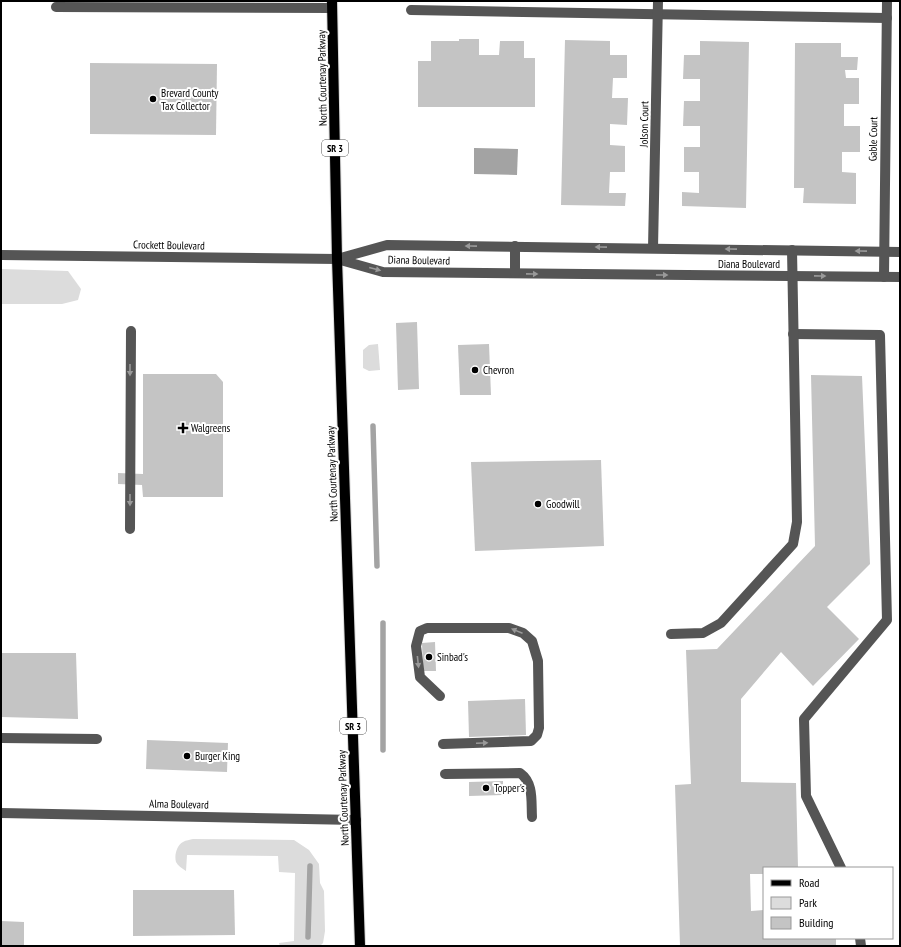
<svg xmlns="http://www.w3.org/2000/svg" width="901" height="947" font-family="'PT Sans Narrow',sans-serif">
	<rect width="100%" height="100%" fill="#fff"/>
	<g fill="#dcdcdc">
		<polygon points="1,269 68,271 81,289 78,300 62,304 1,304"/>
		<polygon points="378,344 380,370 369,371 363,368 363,350 369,345"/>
		<path d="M193,839L294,840L309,850L319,864L320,883L324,891L325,931L323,943L320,946H280L279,943L294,941L295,873L279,872L278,856L187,855L186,871C182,868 178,866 176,862C174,855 177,845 183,842C186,840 190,840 193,839Z"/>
	</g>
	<polygon fill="#a3a3a3" points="474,148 518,149 517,175 474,174"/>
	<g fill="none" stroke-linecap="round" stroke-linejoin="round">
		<g stroke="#a3a3a3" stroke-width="5.5">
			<polyline points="373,426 377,566"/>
			<polyline points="383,750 383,623"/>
			<polyline points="308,937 310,866"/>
		</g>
	</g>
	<g fill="#c4c4c4">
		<polygon points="459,39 479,39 479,55 499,55 500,41 524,41 524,58 535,58 535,107 418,107 418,61 431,61 431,41 459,41"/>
		<polygon points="565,40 610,41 610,55 627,55 627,78 613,78 612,98 628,98 627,125 610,124 610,145 625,146 625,172 610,172 609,193 626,193 625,206 561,205"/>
		<polygon points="700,41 749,42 746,208 682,206 682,192 699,193 699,172 684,172 684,147 700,147 700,126 683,126 684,101 700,101 700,79 683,79 684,55 700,55"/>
		<polygon points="795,43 841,43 841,57 858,57 857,70 845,70 846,78 859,78 859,104 844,104 844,126 860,126 860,152 842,152 842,172 856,173 856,204 803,203 804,188 794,188"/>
		<polygon points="90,63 217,64 216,135 90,134"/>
		<polygon points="417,322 419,389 398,390 396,323"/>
		<polygon points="489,344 491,395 460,395 458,345"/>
		<polygon points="143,374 216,374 223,382 223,497 143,497 142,485 118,484 118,473 143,474"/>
		<polygon points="811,375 862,376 870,564 827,607 859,639 813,686 781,652 741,699 741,782 796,783 798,868 764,868 764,874 750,874 751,911 764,910 764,938 836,938 836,946 680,946 675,785 691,784 686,650 717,649 815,546"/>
		<polygon points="601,460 604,546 475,551 471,462"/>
		<polygon points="435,642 436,671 423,671 422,643"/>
		<polygon points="1,653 76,653 78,719 1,717"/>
		<polygon points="525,699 526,735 469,737 468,701"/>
		<polygon points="147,740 228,743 227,772 146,769"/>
		<polygon points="503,781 503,795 469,796 469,782"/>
		<polygon points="133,890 234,890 235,935 133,936"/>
		<polygon points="1,921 24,922 24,946 1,946"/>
	</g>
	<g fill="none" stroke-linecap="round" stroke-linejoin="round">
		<defs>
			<polyline id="major" points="332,1 337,259 360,946"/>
		</defs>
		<use href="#major" stroke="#dbdbdb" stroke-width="12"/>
		<g stroke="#555" stroke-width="10">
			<polyline points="56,7 332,8"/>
			<polyline points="411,10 887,18"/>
			<polyline points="653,248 658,1"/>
			<polyline points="1,255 337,259 383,272 900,277"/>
			<polyline points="337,259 387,245 900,252"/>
			<polyline points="515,273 515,246"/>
			<polyline points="884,277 887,1"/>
			<polyline points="793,334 880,335 887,620 804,719 806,796 841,868"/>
			<polyline points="130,529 131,331"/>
			<polyline points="671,634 703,633 721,623 793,544 797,522 792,250"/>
			<polyline points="440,696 420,677 416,646 420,631 427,628 509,628 523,633 532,641 538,661 539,728 537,735 531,741 443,744"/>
			<polyline points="1,738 97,739"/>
			<path d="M445,774L520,773C534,783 531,801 532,817"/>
			<polyline points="1,813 356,820"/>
			<polyline points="860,938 861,946"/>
		</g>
		<use href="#major" stroke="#000" stroke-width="10"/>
	</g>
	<defs><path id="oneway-solid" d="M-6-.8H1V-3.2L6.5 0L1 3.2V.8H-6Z"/></defs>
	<g fill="#999">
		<use href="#oneway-solid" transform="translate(471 246) rotate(-179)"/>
		<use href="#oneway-solid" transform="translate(601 247) rotate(-179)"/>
		<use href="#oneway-solid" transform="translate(731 249) rotate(-179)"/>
		<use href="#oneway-solid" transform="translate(861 251) rotate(-179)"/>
		<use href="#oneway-solid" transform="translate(375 269) rotate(15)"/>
		<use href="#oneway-solid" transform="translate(532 274) rotate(1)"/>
		<use href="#oneway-solid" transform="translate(662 275)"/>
		<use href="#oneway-solid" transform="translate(820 276) rotate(1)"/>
		<use href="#oneway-solid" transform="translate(130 370) rotate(90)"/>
		<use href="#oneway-solid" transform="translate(130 500) rotate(90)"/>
		<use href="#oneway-solid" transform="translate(517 631) rotate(-158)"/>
		<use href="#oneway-solid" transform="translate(418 662) rotate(84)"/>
		<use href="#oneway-solid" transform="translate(482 743) rotate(-2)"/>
	</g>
	<g fill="#000" stroke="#fff" stroke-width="1.5">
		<circle cx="153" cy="99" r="4"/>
		<circle cx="475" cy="370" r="4"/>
		<path d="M181 422h4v4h4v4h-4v4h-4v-4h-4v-4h4z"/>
		<circle cx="538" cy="504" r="4"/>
		<circle cx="429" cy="657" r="4"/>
		<circle cx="187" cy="756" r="4"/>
		<circle cx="486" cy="788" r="4"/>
	</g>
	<g text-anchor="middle" stroke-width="4" stroke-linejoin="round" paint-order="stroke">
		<g fill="#fff" stroke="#4c4c4c" stroke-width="1">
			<rect x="322" y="140" width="26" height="16" rx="3"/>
			<rect x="340" y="718" width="26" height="16" rx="3"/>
		</g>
		<g font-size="10" font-weight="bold" fill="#000">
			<text x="335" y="152">SR 3</text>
			<text x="353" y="730">SR 3</text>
		</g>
		<g font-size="11" fill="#000" stroke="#fff">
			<text transform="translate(322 78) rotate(-91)" y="4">North Courtenay Parkway</text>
			<text transform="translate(644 124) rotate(-89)" y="4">Jolson Court</text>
			<text transform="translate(873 139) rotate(-89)" y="4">Gable Court</text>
			<text transform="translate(169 245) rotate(1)" y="4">Crockett Boulevard</text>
			<text transform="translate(419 260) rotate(1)" y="4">Diana Boulevard</text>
			<text x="749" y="268">Diana Boulevard</text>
			<text transform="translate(332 474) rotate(-92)" y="4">North Courtenay Parkway</text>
			<text transform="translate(343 798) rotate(-92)" y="4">North Courtenay Parkway</text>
			<text transform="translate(179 804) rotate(1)" y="4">Alma Boulevard</text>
		</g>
		<g font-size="11" fill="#000" stroke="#fff" text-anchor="start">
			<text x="161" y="97">Brevard County<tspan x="161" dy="13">Tax Collector</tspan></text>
			<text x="483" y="374">Chevron</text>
			<text x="191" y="432">Walgreens</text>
			<text x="546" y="508">Goodwill</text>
			<text x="437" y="661">Sinbad's</text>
			<text x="195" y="760">Burger King</text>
			<text x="494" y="792">Topper's</text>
		</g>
	</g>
	<rect width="901" height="947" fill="none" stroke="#000000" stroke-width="4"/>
	<rect x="763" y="867" width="130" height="72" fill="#ffffff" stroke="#999999"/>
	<rect x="771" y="880" width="20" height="6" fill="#000000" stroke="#999999"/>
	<text x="799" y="887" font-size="12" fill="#000000">Road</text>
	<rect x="771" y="897" width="20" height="12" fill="#dcdcdc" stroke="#999999"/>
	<text x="799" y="907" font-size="12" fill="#000000">Park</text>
	<rect x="771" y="917" width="20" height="12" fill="#c4c4c4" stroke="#999999"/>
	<text x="799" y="927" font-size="12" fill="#000000">Building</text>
</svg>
